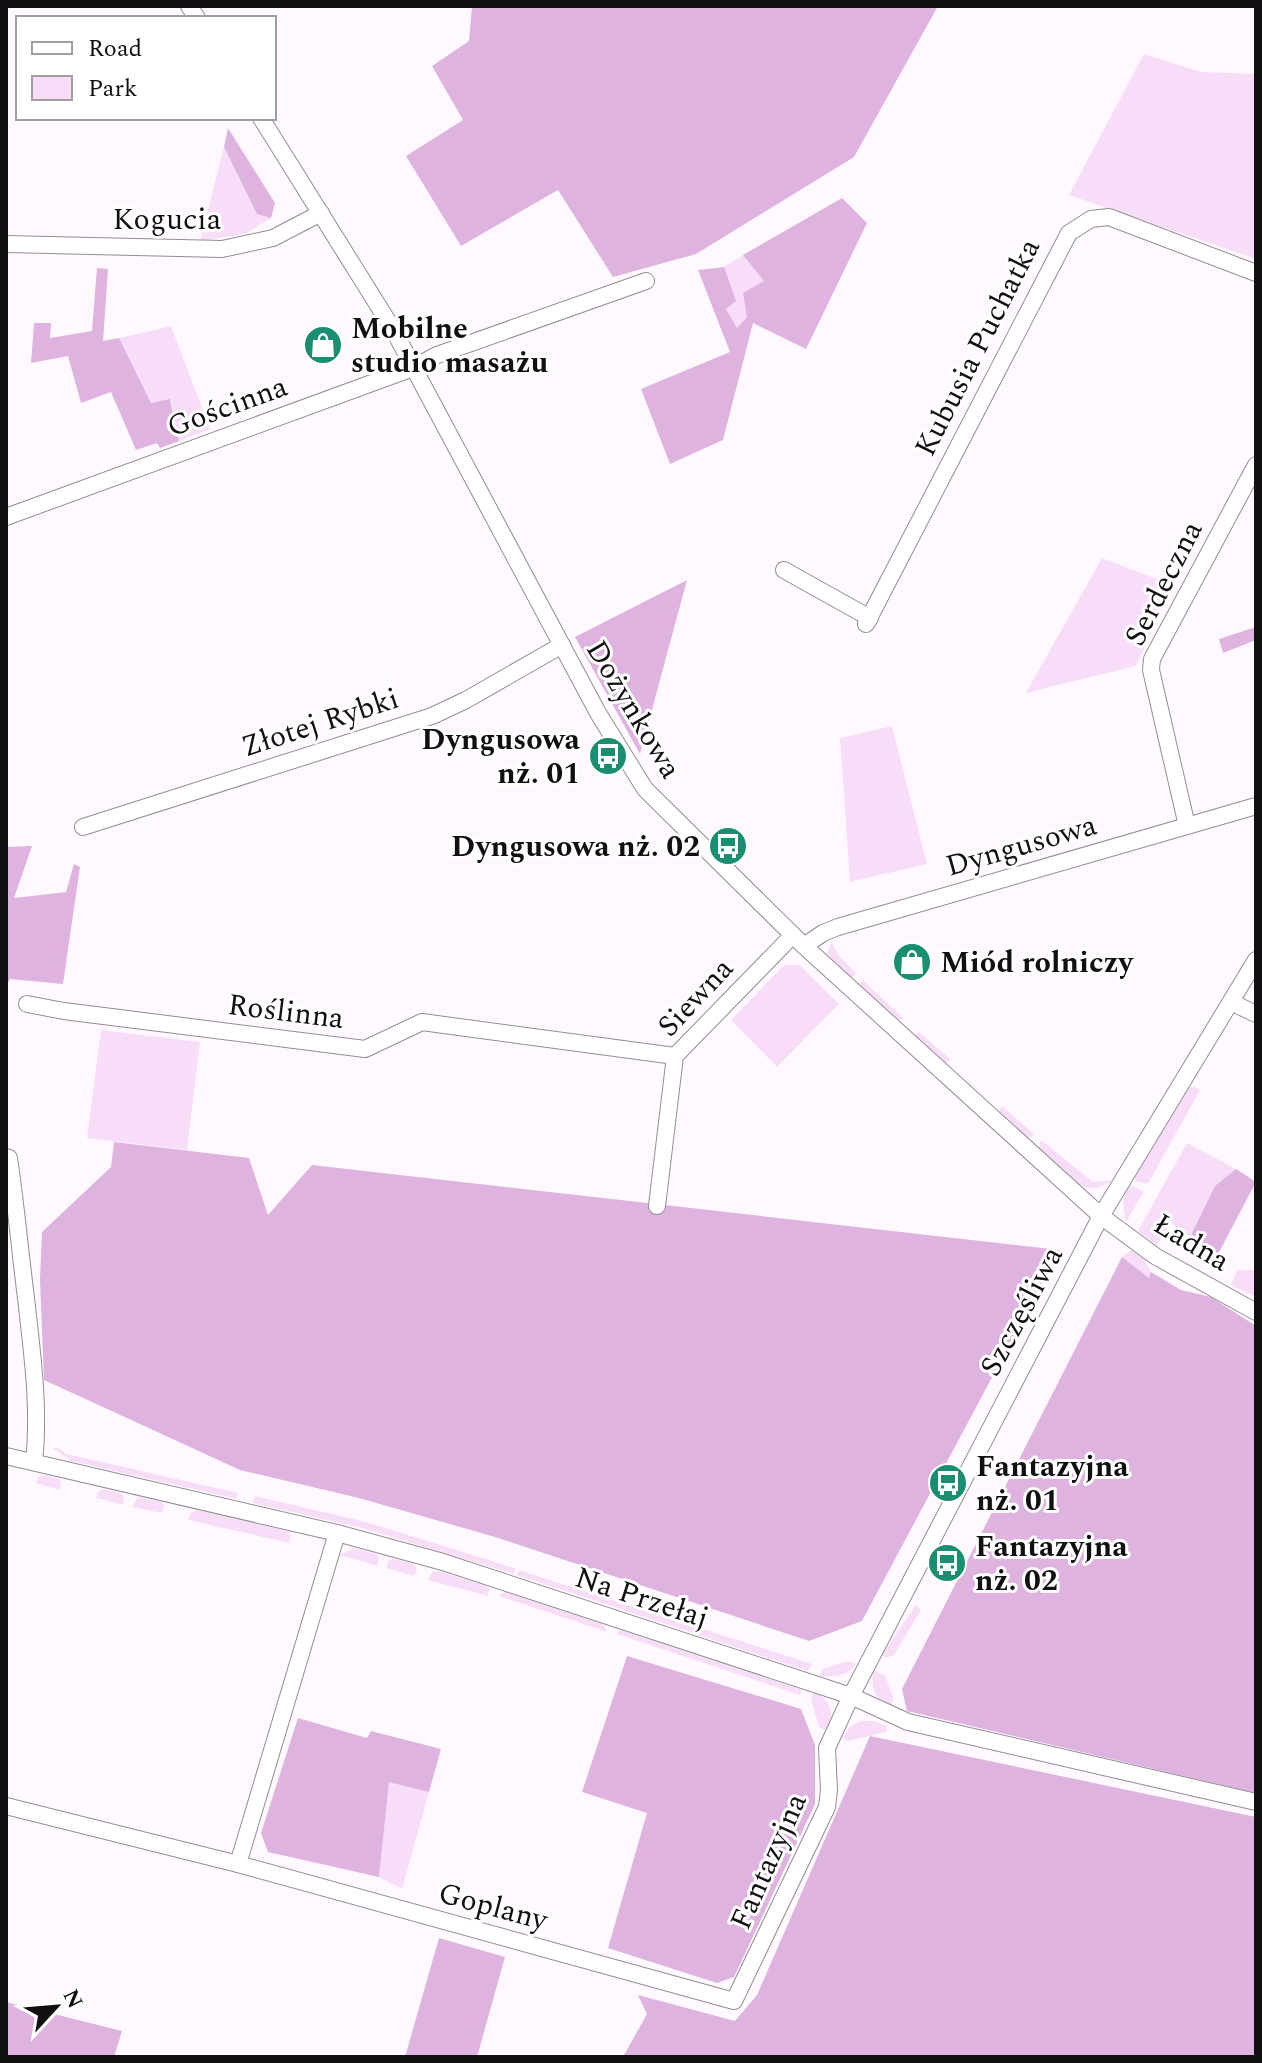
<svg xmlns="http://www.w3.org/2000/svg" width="1262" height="2063" font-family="Spectral,serif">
	<rect width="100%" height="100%" fill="#fff9ff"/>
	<g fill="#f8ddf8">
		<polygon points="1144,54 1201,72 1256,74 1256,259 1069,195"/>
		<polygon points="224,147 257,214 271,218 245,234 200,241"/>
		<polygon points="743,255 765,281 747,317 737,329 726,309 724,267"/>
		<polygon points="171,326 210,429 179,441 171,400 151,403 119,338"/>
		<polygon points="1102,558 1172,585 1136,666 1026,693"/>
		<polygon points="892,726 927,864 850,882 840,738"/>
		<polygon points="831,942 839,956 856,973 851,979 829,956 828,952"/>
		<polygon points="784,965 800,965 839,1004 777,1067 731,1020"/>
		<polygon points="863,980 904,1019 896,1020 859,985"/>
		<polygon points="101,1030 200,1042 187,1150 87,1138"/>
		<polygon points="919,1032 951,1060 943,1064 914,1037"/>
		<polygon points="1194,1087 1200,1090 1149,1182 1145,1184 1135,1181 1134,1177 1189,1088"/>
		<polygon points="1002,1106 1035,1135 1025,1139 997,1115"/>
		<path d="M1041,1140L1093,1182L1112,1180C1085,1205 1058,1167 1038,1149Z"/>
		<polygon points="1187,1143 1236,1169 1215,1186 1190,1237 1171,1223 1157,1245 1138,1231"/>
		<path d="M1133,1186L1144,1192L1126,1222C1123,1209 1121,1199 1129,1187Z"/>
		<polygon points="1131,1250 1143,1258 1151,1272 1150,1279 1122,1257"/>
		<polygon points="1237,1270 1256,1270 1256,1297 1231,1285"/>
		<polygon points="53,1448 58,1448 67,1454 238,1493 237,1499 71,1461"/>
		<polygon points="44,1475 61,1480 60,1490 36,1483 39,1476"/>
		<polygon points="103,1489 123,1494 124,1505 96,1498 98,1492"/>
		<polygon points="255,1496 366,1522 515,1568 514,1574 362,1528 253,1503"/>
		<polygon points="138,1497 161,1502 164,1505 162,1513 132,1507"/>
		<polygon points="197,1510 288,1531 291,1535 289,1543 188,1520 191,1513"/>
		<polygon points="353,1548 377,1554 379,1559 377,1566 340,1555"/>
		<polygon points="394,1559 414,1564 417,1570 414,1576 386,1568 389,1560"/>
		<polygon points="519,1570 812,1664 808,1671 517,1575"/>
		<polygon points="438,1571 486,1586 489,1588 488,1596 428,1580 432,1572"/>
		<polygon points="505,1592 603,1624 607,1632 499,1596"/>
		<polygon points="916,1605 921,1610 894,1655 886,1658 882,1655"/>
		<polygon points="619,1631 623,1631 802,1690 800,1695 617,1634"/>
		<path d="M848,1661L856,1664C846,1677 835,1677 820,1676L822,1669Z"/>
		<path d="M873,1671L885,1675L893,1697L892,1707C875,1700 871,1689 873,1671Z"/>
		<path d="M813,1692C831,1699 836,1715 825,1730L819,1727L811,1699Z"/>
		<polygon points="860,1721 873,1721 887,1726 886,1732 848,1741 842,1738 849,1728"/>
		<polygon points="389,1781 429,1792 402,1889 379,1877"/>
	</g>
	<g fill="#deb3df">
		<polygon points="472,6 938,6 854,157 696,254 613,277 558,190 461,246 406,156 463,120 432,66 469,41"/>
		<polygon points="228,128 275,203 271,218 257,214 224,147"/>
		<polygon points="842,198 867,223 806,349 753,323 723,440 670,464 641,389 730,352 698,270 724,267 736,301 726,309 737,328 747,317 743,293 764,281 743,255"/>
		<polygon points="97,268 108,269 103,341 119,338 151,403 170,399 179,441 160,448 157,443 136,450 111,392 81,403 68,356 31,363 34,323 51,323 50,338 92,331"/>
		<polygon points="687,580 640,754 575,637"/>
		<polygon points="1256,627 1256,640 1223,653 1219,639"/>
		<polygon points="32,846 14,898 66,892 74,864 80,867 63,984 10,979 6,987 6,847"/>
		<polygon points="114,1142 249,1158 268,1215 312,1165 1060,1250 862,1621 809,1641 495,1537 359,1498 240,1470 44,1380 40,1279 42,1232 111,1167"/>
		<polygon points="1236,1169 1256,1182 1217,1256 1190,1237 1215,1186"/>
		<polygon points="1122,1257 1149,1278 1151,1272 1181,1290 1211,1297 1256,1326 1256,1793 907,1711 902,1689"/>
		<polygon points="627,1656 801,1709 815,1745 815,1804 734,1977 717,1983 608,1948 647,1813 582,1792"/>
		<polygon points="298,1718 367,1738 371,1731 441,1749 429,1792 389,1782 379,1877 268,1852 261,1833"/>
		<polygon points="870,1736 1256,1817 1256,2057 623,2057 647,2014 638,1995 735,2021 757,1995"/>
		<polygon points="439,1938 505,1957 477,2057 405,2057"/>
		<polygon points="6,2002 122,2031 114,2057 6,2057"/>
	</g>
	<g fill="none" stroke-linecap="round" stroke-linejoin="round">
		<defs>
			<g id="street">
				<polyline points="189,6 197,18"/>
				<polyline points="261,118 394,331 598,713 645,789 804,946 1101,1216 1155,1256 1256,1312"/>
				<polyline points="6,244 222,249 273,238 321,213"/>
				<polyline points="6,517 413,368 437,355 646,281"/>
				<polyline points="784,570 870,618"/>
				<polyline points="866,624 1069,233 1091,219 1109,217 1256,273"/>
				<polyline points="1187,826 1151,670 1152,659 1256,465"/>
				<polyline points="83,827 432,716 466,700 562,645"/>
				<polyline points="804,946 823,933 838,927 1256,806"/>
				<polyline points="1231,1002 1256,1014"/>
				<polyline points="27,1004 64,1011 365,1049 422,1022 675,1056"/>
				<path d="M6,1157L9,1158C16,1205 20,1251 26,1298C32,1352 40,1408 34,1462"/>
				<polyline points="657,1206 675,1056 793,935"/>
				<polyline points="6,1456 337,1533 443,1562 851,1696 908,1722 1256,1802"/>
				<polyline points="6,1806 238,1864 734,2001 827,1807 829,1790 827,1748 851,1696 1101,1216 1256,960"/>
				<polyline points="238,1864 337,1533"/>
			</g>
		</defs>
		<use href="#street" stroke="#938d93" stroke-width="18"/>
		<use href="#street" stroke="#fff" stroke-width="16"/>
	</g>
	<defs>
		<symbol id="shop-disc" viewBox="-11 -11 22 22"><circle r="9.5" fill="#1a8e70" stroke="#fff"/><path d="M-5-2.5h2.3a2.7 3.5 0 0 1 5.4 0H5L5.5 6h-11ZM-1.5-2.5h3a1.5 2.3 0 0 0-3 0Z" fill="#fff"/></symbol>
		<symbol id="bus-disc" viewBox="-11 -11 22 22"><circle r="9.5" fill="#1a8e70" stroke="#fff"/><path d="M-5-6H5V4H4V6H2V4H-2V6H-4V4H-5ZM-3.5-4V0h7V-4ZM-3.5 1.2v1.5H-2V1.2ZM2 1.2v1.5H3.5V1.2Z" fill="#fff"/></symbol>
	</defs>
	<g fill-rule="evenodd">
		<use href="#shop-disc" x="301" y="323" width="44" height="44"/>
		<use href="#bus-disc" x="586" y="734" width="44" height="44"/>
		<use href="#bus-disc" x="706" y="824" width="44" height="44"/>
		<use href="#shop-disc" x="890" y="940" width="44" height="44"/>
		<use href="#bus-disc" x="926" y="1461" width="44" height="44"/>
		<use href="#bus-disc" x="925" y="1541" width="44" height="44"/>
	</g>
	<g text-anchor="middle" stroke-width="6" stroke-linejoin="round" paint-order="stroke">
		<g font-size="30" fill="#120f12" stroke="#fff">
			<text x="167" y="229">Kogucia</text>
			<text transform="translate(977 347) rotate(-63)" y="10">Kubusia Puchatka</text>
			<text transform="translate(227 406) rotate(-20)" y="10">Gościnna</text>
			<text transform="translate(1163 583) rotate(-63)" y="10">Serdeczna</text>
			<text transform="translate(634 709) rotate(59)" y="10">Dożynkowa</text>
			<text transform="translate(320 722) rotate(-18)" y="10">Złotej Rybki</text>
			<text transform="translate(1021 845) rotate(-16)" y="10">Dyngusowa</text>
			<text transform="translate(695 997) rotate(-47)" y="10">Siewna</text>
			<text transform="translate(286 1011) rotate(7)" y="10">Roślinna</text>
			<text transform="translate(1192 1242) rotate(31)" y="10">Ładna</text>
			<text transform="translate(1021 1311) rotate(-62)" y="10">Szczęśliwa</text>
			<text transform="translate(642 1597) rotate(18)" y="10">Na Przełaj</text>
			<text transform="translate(768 1861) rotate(-66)" y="10">Fantazyjna</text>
			<text transform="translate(493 1906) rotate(15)" y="10">Goplany</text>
		</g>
		<g font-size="30" font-weight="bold" fill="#120f12" stroke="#fff" text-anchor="start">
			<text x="351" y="338">Mobilne<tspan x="351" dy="34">studio masażu</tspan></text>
			<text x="580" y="749" text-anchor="end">Dyngusowa<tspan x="580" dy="34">nż. 01</tspan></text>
			<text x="700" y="856" text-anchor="end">Dyngusowa nż. 02</text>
			<text x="940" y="972">Miód rolniczy</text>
			<text x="976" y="1476">Fantazyjna<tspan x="976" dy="34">nż. 01</tspan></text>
			<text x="975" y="1556">Fantazyjna<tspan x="975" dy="34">nż. 02</tspan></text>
		</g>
	</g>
	<rect width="1262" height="2063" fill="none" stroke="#120f12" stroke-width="16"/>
	<rect x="16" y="16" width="260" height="104" fill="#ffffff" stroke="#a09fa0" stroke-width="2"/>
	<rect x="32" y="42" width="40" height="12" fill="#ffffff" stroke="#a09fa0" stroke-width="2"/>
	<text x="88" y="56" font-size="24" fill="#120f12">Road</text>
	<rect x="32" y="76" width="40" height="24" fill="#f8ddf8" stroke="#a09fa0" stroke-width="2"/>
	<text x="88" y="96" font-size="24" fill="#120f12">Park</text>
	<g transform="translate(56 2007) rotate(64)" stroke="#ffffff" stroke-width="6" paint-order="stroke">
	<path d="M0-6L14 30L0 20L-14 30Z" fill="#120f12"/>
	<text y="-12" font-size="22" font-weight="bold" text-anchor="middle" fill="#120f12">N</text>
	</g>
</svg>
